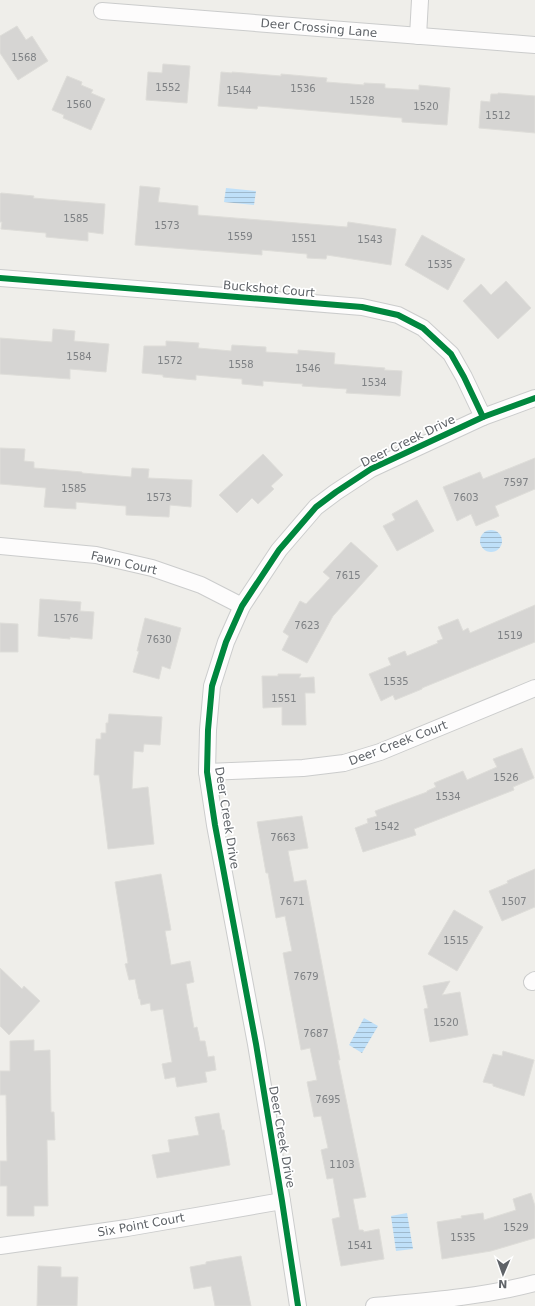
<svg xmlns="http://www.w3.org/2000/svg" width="535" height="1306" font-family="'DejaVu Sans',sans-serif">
	<defs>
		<pattern id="water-rules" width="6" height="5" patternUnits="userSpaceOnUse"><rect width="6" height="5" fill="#bfe0f9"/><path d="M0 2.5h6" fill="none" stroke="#9eb9cd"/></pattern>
	</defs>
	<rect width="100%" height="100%" fill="#efeeea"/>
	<g fill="url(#water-rules)">
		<polygon points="226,188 256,191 254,205 224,202"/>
		<circle cx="491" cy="541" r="11"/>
		<polygon points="364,1018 378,1026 362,1053 349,1045"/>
		<polygon points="407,1213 413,1249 396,1251 391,1216"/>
	</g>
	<g fill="#d6d5d3" stroke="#deddd9">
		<polygon points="17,26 26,40 32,36 48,61 18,80 0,53 0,36"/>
		<polygon points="163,64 190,66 187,103 146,100 148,72 162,73"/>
		<polygon points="221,72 232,73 232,72 281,76 281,74 327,78 326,82 364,85 364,83 385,84 385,88 419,90 419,85 450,88 447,125 402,122 402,118 258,106 257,109 218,106"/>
		<polygon points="67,76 82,82 81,85 93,90 91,93 105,99 91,130 63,118 64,115 52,110"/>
		<polygon points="498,93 535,96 535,133 479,128 481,101 490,102 491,94 498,94"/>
		<polygon points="140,186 160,188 158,202 198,206 198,215 347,227 348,222 396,229 391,265 327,255 326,259 307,258 307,254 262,250 262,255 135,245"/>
		<polygon points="1,193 34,196 33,198 105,204 103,234 88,232 88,241 46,237 46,233 1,229 2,222 0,222 0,194"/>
		<polygon points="422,235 465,259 448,290 405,265"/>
		<polygon points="506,281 531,308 498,339 463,301 481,284 491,295"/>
		<polygon points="53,329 75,331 74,341 109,344 106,372 70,369 70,379 0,374 0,338 52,342"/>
		<polygon points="166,341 199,343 198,348 231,351 232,345 266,347 266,352 298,354 298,350 335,353 334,364 385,368 384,370 402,371 400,396 346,393 347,389 302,386 303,384 263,381 263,386 242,384 242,379 196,375 196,380 163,377 163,375 142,373 144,346 166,346"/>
		<polygon points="0,448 25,449 24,461 34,462 34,468 82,472 82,473 131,477 132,468 149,469 148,478 192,480 191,507 170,505 169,517 126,515 126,506 76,502 76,509 44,507 46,488 0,484"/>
		<polygon points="263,454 283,475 271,486 274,489 258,504 252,498 237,513 219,495"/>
		<polygon points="535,458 535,489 495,506 499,516 476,526 471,514 457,521 443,487 480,472 483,479"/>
		<polygon points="417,500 434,531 397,551 383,526 395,520 392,514"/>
		<polygon points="351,542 378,566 333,616 307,663 282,650 289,636 283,632 300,601 306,604 330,578 323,572"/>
		<polygon points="40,599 81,602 80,611 94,612 92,639 70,637 70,639 38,636"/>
		<polygon points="535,605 535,642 422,688 422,689 395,700 393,695 381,701 369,674 391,665 388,658 405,651 407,656 438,643 437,641 443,639 438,627 458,619 463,631 468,628 470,633"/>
		<polygon points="145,618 181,628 170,669 162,666 159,679 133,672 139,651 137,651"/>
		<polygon points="0,623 18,624 18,652 0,652"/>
		<polygon points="278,674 301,674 299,678 314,677 315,693 305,693 306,725 282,725 282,707 263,708 262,676 278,676"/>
		<polygon points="109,714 162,717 160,745 144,744 143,752 134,751 132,789 148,787 154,844 108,849 99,775 94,775 96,739 101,739 101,733 106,733 106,723 108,723"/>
		<polygon points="522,748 534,778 513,787 514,790 414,829 416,835 363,852 355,828 368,823 367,819 377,816 375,811 427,792 427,791 436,787 434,783 463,771 467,780 497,767 493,759"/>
		<polygon points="302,816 308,848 288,851 294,882 306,880 340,1060 338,1060 366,1197 353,1199 359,1230 363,1230 364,1232 379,1229 384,1259 341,1266 332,1219 340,1217 333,1178 327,1179 321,1150 328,1148 321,1116 314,1117 307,1082 317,1080 310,1048 301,1050 283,953 292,951 285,916 276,918 268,873 266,873 257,822"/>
		<polygon points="535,869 535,907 502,921 489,891 508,883 507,881"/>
		<polygon points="161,874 171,930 165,931 171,965 190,961 194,982 186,984 194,1028 197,1027 200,1041 205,1041 208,1057 214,1056 216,1070 205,1072 207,1082 177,1087 175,1077 165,1079 162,1064 172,1062 163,1009 151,1011 150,1003 141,1005 140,999 139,999 135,979 129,980 125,964 128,963 115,882"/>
		<polygon points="454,910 483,927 457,971 428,954"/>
		<polygon points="0,968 22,989 24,986 40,1001 9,1035 0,1026"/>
		<polygon points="450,981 442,995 460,992 468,1035 430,1042 424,1009 428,1008 423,986"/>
		<polygon points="34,1040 34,1051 50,1050 51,1112 54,1112 55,1140 47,1140 48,1206 34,1206 34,1216 7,1216 7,1186 0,1186 0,1161 7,1161 6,1095 0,1095 0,1071 10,1071 10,1041"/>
		<polygon points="503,1051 534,1060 524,1096 493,1086 493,1084 483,1082 493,1054 502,1056"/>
		<polygon points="219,1113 222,1130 224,1130 230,1165 157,1178 152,1155 170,1152 168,1140 199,1135 195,1117"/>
		<polygon points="531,1193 535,1206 535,1238 491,1251 442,1259 437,1222 462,1218 461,1216 483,1213 484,1220 516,1210 513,1199"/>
		<polygon points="241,1256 251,1306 215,1306 211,1286 194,1289 190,1267 206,1264 206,1262"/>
		<polygon points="38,1266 61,1267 61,1277 78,1277 77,1306 37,1306"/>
	</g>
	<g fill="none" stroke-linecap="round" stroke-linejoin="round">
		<defs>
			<g id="street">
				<polyline points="102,11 535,45"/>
				<polyline points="418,36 420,0"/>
				<polyline points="0,278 362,307 398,315 423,328 451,354 464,377 483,417"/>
				<polyline points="0,546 96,555 152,568 201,585 242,606"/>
				<polyline points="207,772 303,768 344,763 380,752 535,688"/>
				<polyline points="532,982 535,980"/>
				<polyline points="0,1246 127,1228 282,1201"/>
				<polyline points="298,1306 282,1201 256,1044 215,825 207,772 208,730 212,686 226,642 242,606 279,550 316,507 336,492 371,469 483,417 535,398"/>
				<path d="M374,1306C428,1301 482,1297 535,1283"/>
			</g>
		</defs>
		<use href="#street" stroke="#cbcccc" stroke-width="18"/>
		<use href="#street" stroke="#fdfcfc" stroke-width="16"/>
		<defs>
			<g id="cycleway">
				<polyline points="0,278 362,307 398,315 423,328 451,354 464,377 483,417"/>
				<polyline points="298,1306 282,1201 256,1044 215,825 207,772 208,730 212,686 226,642 242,606 279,550 316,507 336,492 371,469 483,417 535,398"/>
			</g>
		</defs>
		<use href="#cycleway" stroke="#fff" stroke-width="8"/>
		<use href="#cycleway" stroke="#00873e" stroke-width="6"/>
	</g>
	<g text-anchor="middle" stroke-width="3.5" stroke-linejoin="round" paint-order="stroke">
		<g font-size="10" fill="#7e8184">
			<text x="24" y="61">1568</text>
			<text x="168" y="91">1552</text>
			<text x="303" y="92">1536</text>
			<text x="239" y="94">1544</text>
			<text x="362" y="104">1528</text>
			<text x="79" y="108">1560</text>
			<text x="426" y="110">1520</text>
			<text x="498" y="119">1512</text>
			<text x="76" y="222">1585</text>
			<text x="167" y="229">1573</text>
			<text x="240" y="240">1559</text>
			<text x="304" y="242">1551</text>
			<text x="370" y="243">1543</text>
			<text x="440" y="268">1535</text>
			<text x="79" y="360">1584</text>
			<text x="170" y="364">1572</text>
			<text x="241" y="368">1558</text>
			<text x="308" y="372">1546</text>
			<text x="374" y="386">1534</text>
			<text x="516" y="486">7597</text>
			<text x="74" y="492">1585</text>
			<text x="159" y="501">1573</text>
			<text x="466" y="501">7603</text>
			<text x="348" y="579">7615</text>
			<text x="66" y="622">1576</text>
			<text x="307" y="629">7623</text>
			<text x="510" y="639">1519</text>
			<text x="159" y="643">7630</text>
			<text x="396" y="685">1535</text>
			<text x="284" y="702">1551</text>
			<text x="506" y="781">1526</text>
			<text x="448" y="800">1534</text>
			<text x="387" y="830">1542</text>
			<text x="283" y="841">7663</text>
			<text x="292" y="905">7671</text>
			<text x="514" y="905">1507</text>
			<text x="456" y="944">1515</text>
			<text x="306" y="980">7679</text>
			<text x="446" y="1026">1520</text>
			<text x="316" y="1037">7687</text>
			<text x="328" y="1103">7695</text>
			<text x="342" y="1168">1103</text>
			<text x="516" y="1231">1529</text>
			<text x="463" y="1241">1535</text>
			<text x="360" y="1249">1541</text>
		</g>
		<g font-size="12" fill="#5f6368" stroke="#fff">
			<text transform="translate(319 28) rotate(5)" y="4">Deer Crossing Lane</text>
			<text transform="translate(269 289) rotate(5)" y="4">Buckshot Court</text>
			<text transform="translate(408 441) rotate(-26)" y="4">Deer Creek Drive</text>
			<text transform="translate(124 563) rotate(13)" y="4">Fawn Court</text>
			<text transform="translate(398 743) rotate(-21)" y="4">Deer Creek Court</text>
			<text transform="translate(227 818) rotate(81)" y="4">Deer Creek Drive</text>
			<text transform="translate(282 1137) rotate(80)" y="4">Deer Creek Drive</text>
			<text transform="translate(141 1225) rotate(-10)" y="4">Six Point Court</text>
		</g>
	</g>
	<g transform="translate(503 1274) rotate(182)" stroke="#ffffff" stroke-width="3" paint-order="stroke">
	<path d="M0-3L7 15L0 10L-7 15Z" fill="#5f6368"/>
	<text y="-6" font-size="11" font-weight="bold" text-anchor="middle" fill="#5f6368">N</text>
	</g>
</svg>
